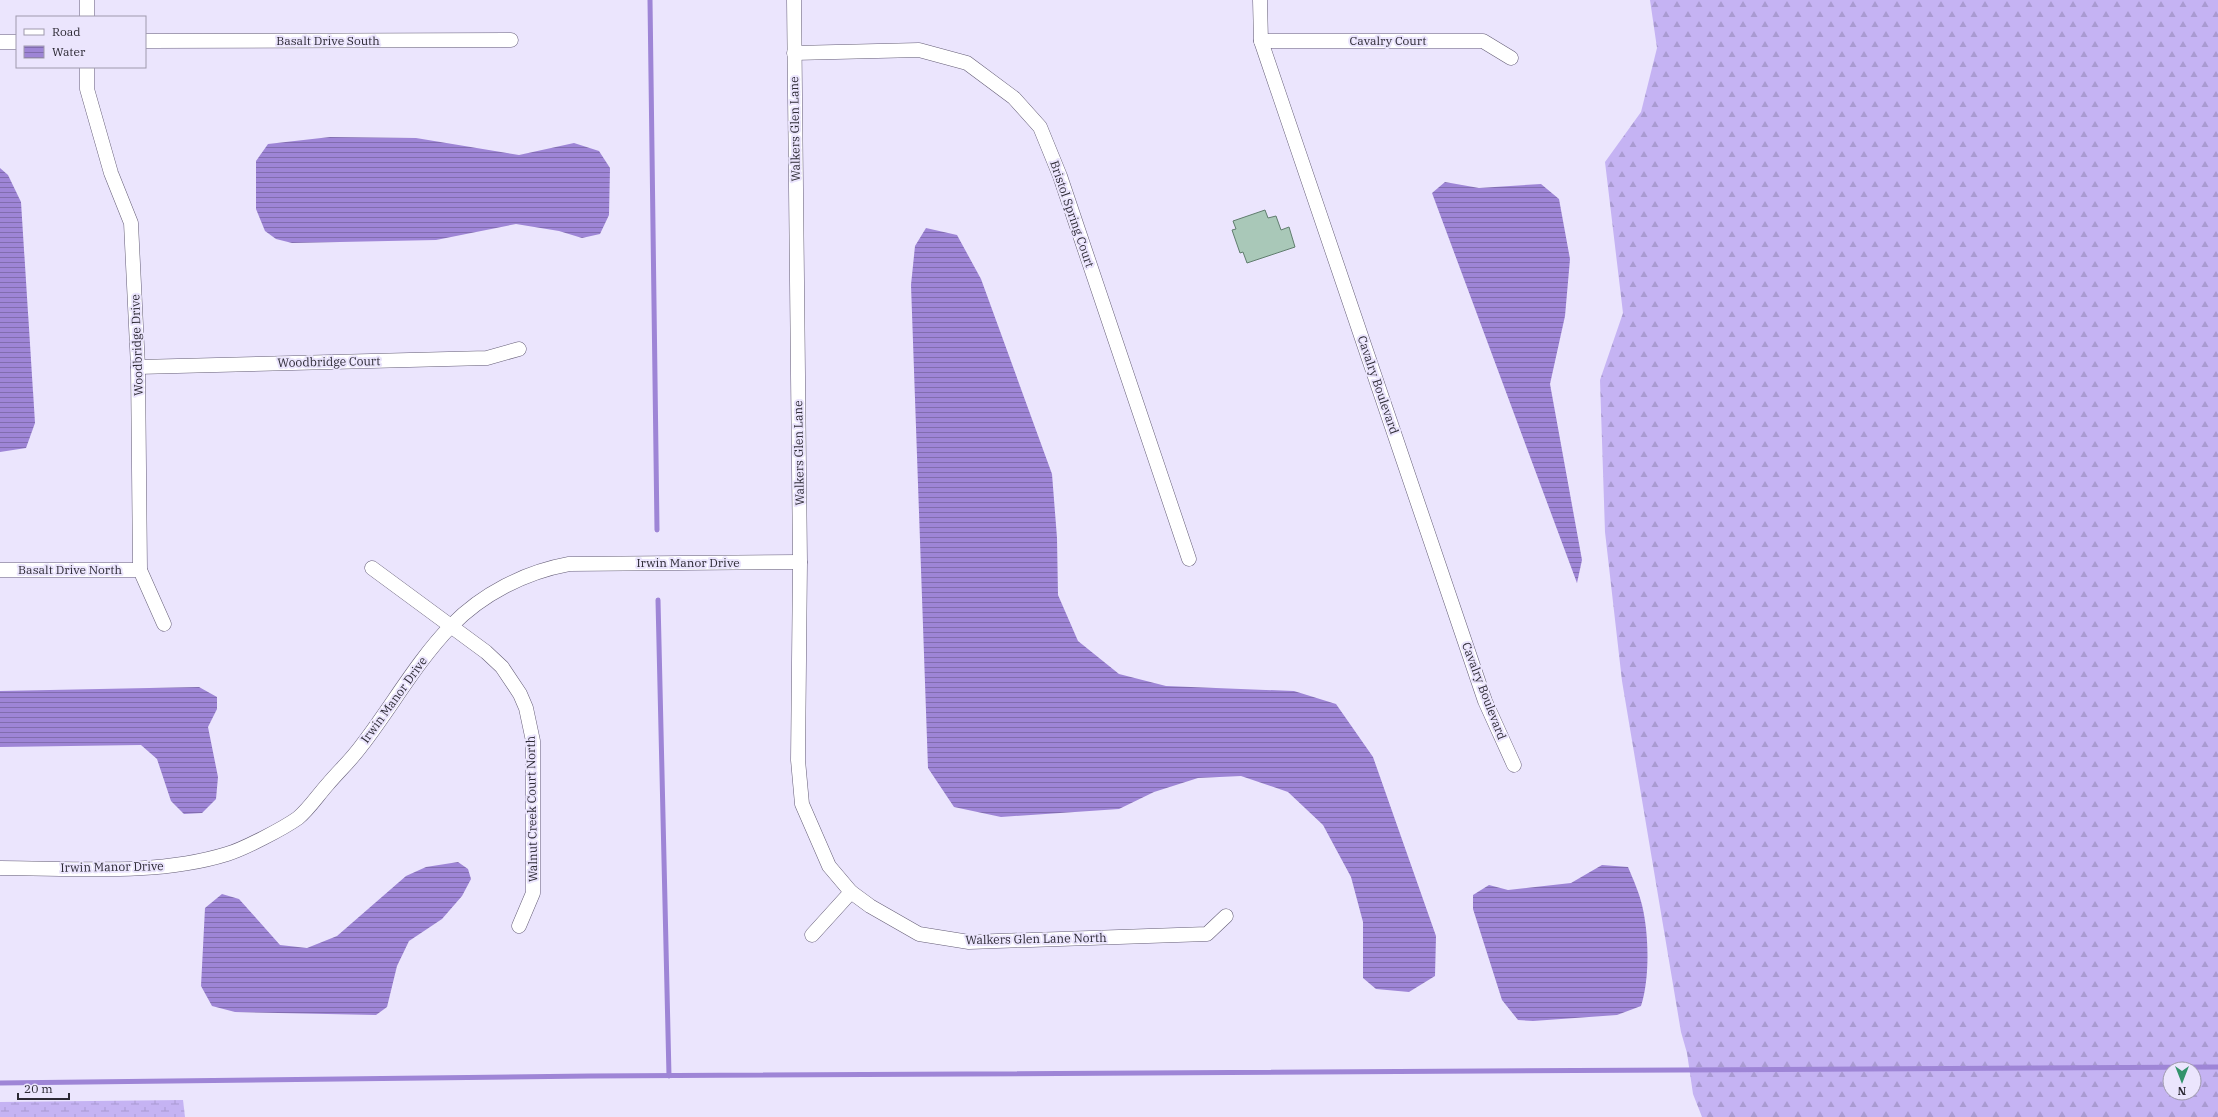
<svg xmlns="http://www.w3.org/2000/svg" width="2218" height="1117" font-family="'IBM Plex Serif',serif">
	<defs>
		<pattern id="forest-firs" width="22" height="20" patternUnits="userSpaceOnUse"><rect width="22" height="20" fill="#c5b3f3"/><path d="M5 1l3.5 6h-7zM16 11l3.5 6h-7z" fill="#a99ad1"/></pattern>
		<pattern id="wetland-marsh" width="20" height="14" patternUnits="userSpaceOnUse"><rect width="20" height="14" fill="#c5b3f3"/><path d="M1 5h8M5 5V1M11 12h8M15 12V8" fill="none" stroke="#a99ad1"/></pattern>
		<pattern id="water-rules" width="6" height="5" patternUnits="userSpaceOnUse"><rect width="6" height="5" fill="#9e85d6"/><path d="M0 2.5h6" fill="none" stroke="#816dae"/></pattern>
	</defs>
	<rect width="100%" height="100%" fill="#ebe5fd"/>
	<path fill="url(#forest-firs)" fill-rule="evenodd" d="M1650,0H2218V1117H1702L1693,1094L1687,1053L1681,1032L1622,681L1605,532L1600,380L1623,313L1605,162L1641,112L1657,48ZM2170,1069H2194V1093H2170Z"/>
	<polygon fill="url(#wetland-marsh)" points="183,1100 185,1117 0,1117 0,1102"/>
	<g fill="url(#water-rules)">
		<polygon points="330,137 416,138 519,155 574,143 599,151 610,168 609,215 600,234 582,238 559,231 516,224 436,240 292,243 276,239 265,231 256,209 256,161 268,144"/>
		<polygon points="0,168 8,175 21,202 35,423 26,448 0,452"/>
		<polygon points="1445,182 1479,188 1541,184 1559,199 1570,259 1565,316 1550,384 1582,560 1577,583 1432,193"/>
		<polygon points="926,228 957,235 981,279 1052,474 1057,538 1058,595 1078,641 1119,674 1166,686 1294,691 1336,704 1373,757 1436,936 1435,976 1409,992 1376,989 1363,978 1363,922 1351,877 1323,825 1288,792 1241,776 1198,778 1154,792 1119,809 1001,817 954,807 928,768 911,285 915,246"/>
		<polygon points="199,687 217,697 217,709 208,727 218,777 216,799 202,813 184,814 171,801 157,759 141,745 0,747 0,691"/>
		<polygon points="458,862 468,869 471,879 462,896 442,919 409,941 397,966 387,1007 376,1015 235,1012 212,1006 201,986 205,908 222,894 239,899 280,945 307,948 337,936 406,876 426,867"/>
		<path d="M1602,865L1628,867C1633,879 1639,892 1642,905C1649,934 1650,978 1641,1006L1617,1015L1533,1021L1518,1020L1502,1000L1473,909V895L1489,885L1508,890L1571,883Z"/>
	</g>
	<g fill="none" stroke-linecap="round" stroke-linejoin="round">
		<g stroke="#9e85d6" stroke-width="5">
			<polyline points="650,0 657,530"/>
			<polyline points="658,600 669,1076"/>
			<polyline points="0,1083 590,1076 2218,1067"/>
		</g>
	</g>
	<polygon fill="#a9c8b8" stroke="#607d6e" points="1265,210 1268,218 1276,216 1281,230 1289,227 1295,247 1247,263 1243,252 1240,253 1232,230 1236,229 1233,221"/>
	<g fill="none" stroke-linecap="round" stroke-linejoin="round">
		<defs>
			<g id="minor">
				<polyline points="87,0 87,17"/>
				<polyline points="794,0 800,562 798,760 802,804 829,866 851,892 870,906 919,934 969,942 1207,934 1226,916"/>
				<polyline points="1260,0 1261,41 1485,701 1514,765"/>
				<polyline points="145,41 511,40"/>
				<polyline points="1261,41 1483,41 1511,58"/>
				<polyline points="0,42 17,42"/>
				<polyline points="794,53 919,50 967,63 1014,98 1040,127 1060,176 1189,559"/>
				<polyline points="87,67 87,89 111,173 131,223 138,367 140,570 164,624"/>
				<polyline points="138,367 487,358 519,349"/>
				<polyline points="372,568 486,652 502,667 520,694 526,708 533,741 533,893 519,926"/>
				<polyline points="0,570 140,570"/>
				<path d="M0,868C74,868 156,876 227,854C244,849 284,828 298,818C309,809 318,795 328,784C339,771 352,759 362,745C392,706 417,661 451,626C482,594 525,572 569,564L800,562"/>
				<polyline points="812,935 851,892"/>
			</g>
		</defs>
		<use href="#minor" stroke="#645d76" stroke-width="15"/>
		<use href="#minor" stroke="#fff" stroke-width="14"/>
	</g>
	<g text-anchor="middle" stroke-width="4" stroke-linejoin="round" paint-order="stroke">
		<g font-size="12" fill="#2c2934" stroke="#ebe5fd">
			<text x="328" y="45">Basalt Drive South</text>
			<text x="1388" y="45">Cavalry Court</text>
			<text transform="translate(795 129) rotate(-91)" y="4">Walkers Glen Lane</text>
			<text transform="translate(1072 214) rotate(71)" y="4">Bristol Spring Court</text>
			<text transform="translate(137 345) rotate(-92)" y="4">Woodbridge Drive</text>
			<text transform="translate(329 362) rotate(-1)" y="4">Woodbridge Court</text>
			<text transform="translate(1378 385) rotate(71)" y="4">Cavalry Boulevard</text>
			<text transform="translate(799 453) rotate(-91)" y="4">Walkers Glen Lane</text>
			<text x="688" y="567">Irwin Manor Drive</text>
			<text x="70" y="574">Basalt Drive North</text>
			<text transform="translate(1484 691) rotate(69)" y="4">Cavalry Boulevard</text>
			<text transform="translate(394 700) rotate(-54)" y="4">Irwin Manor Drive</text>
			<text transform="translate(532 809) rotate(-91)" y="4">Walnut Creek Court North</text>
			<text transform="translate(112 867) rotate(-1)" y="4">Irwin Manor Drive</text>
			<text transform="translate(1036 939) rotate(-1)" y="4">Walkers Glen Lane North</text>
		</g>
	</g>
	<rect x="16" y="16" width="130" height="52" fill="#ebe5fd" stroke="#9f9aad"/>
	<rect x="24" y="29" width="20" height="6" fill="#ffffff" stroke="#9f9aad"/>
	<text x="52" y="36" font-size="12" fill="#2c2934">Road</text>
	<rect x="24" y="46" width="20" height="12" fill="url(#water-rules)" stroke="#9f9aad"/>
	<text x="52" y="56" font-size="12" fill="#2c2934">Water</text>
	<g transform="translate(2182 1081) rotate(180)"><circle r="19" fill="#ebe5fd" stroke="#9f9aad"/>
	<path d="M0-3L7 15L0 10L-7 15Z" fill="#33936c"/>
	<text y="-6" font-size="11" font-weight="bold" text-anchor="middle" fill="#2c2934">N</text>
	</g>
	<path d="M18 1093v6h51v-6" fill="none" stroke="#2c2934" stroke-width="2"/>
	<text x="24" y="1093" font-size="12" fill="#2c2934" stroke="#ebe5fd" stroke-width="3" paint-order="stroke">20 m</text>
</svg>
